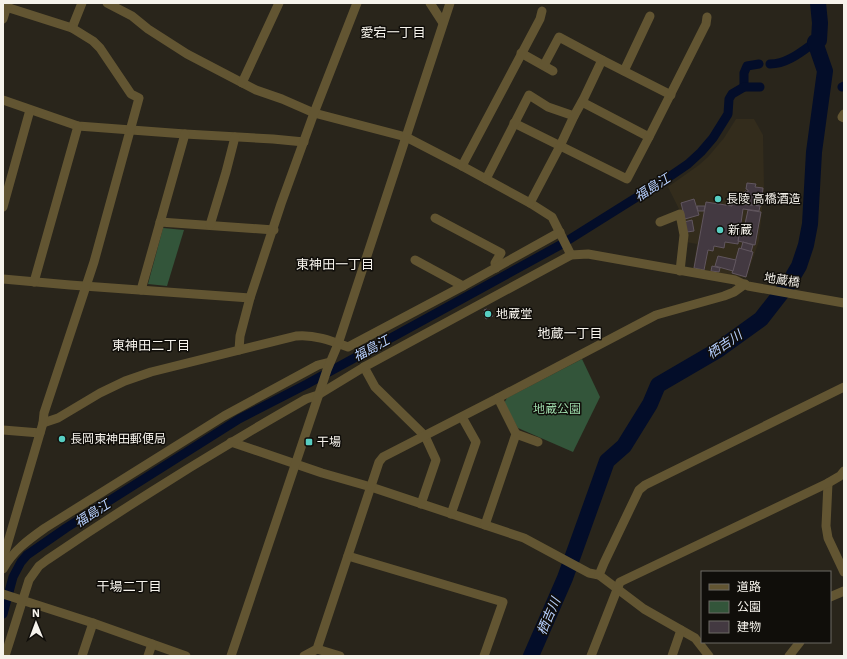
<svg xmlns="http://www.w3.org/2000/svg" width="847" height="659" font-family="'IBM Plex Sans','Noto Sans JP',sans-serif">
	<rect width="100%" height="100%" fill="#29251b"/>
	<polygon fill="#332c1c" points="736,119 754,119 763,135 764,188 759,241 746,278 693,269 697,244 686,242 687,233 681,210 679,209 668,187 699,165 708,157 724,138"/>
	<g fill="#33553a">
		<polygon points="163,228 184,230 167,286 148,284"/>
		<polygon points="582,359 600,397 573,452 518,428 504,403 507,398"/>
	</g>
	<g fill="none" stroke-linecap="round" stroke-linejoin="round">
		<g stroke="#030d29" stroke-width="9">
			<path d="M770,64C787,64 801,52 815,42"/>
			<polyline points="744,87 744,73 747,66 759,64"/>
			<polyline points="842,87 844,86"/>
			<polyline points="3,614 13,577 21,562 27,555 66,528 239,419 307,384 562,244 669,177 688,164 701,152 713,138 728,114 729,99 732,94 744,87 760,87"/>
		</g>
		<polyline stroke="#030d29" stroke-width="16" points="531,656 565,578 607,461 624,446 650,404 658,385 718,350 761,319 789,283 799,266 806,245 810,224 814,152 825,71 815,42 819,40 820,23 818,3"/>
	</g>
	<g fill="#433941" stroke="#61565f">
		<polygon points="747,183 756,184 755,187 763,188 761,206 746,204 747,200 744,199 745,191 748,192 748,190 746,189"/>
		<polygon points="694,199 699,215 685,219 681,203"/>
		<polygon points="706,202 732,206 732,203 760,206 759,211 743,209 738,244 725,242 724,248 714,246 713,251 708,250 704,270 694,268"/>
		<polygon points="697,206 705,206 704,211 698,211"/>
		<polygon points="748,210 761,212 755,245 738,241 741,224 745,224"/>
		<polygon points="692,220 694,231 687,232 684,222"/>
		<polygon points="743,242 753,245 751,252 741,249"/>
		<polygon points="739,248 753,252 746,277 732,273"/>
		<polygon points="718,256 736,260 733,271 715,266"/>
		<polygon points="712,266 720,268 719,272 711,271"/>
		<polygon points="487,309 488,310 489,309 493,316 486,319 483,313 485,312 484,310"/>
	</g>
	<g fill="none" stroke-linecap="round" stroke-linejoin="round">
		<g stroke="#625532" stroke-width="9">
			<polyline points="107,3 132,16 148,29 187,54 256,90 282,99 314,113 406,137 462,166 530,203 552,217 571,255"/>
			<polyline points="430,3 443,23"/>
			<polyline points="3,6 72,28 82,3"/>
			<polyline points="3,19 8,3"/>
			<polyline points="521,53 553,71"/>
			<polyline points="544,65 559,37 602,60"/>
			<polyline points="624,71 650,16"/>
			<polyline points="242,83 279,3"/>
			<polyline points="3,100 78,126 185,134 273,139 304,142"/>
			<polyline points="582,102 649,137"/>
			<polyline points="844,114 842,117 844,118"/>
			<polyline points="514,123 627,179 649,137 706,24 707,17"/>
			<polyline points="462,166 540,19 542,11"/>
			<polyline points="486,179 529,95 548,107 574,116"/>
			<polyline points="530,203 560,146 574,116 584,98 602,60 671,95"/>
			<polyline points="3,207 30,110"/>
			<polyline points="435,218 501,253 495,263 496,268"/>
			<polyline points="160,222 274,230"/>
			<polyline points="660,222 680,214 684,235 680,271"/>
			<polyline points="210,225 226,172 235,137"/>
			<polyline points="415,260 463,286"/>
			<polyline points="3,279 70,285 250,298"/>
			<polyline points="34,282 78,126"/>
			<polyline points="141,290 185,134"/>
			<polyline points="239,350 240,336 250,298 281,204 314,113 357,3"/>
			<polyline points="364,367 375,387 425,436 436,460 421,504"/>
			<path d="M43,423L58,418L100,393L125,381L151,372L296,336C314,334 332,341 348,347L463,286L560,232"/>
			<polyline points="3,430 40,433"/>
			<polyline points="516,434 538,442"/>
			<polyline points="231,442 322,473 371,487 524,538 589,573 599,575 644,609 695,638 709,656"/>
			<polyline points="828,483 826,526 828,538 844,572"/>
			<polyline points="451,514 476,442 462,417"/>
			<polyline points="485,525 516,434 498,398"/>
			<polyline points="348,556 503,602 484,656"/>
			<polyline points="3,559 43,423 44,413 94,262 139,98 131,94 100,48 93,41 72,28"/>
			<path d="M3,569C13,551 28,540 45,528L224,416L318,365L330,362"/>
			<polyline points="599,575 604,563 639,490 645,485 844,387"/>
			<polyline points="3,594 93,623 186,656"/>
			<polyline points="830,597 844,591"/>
			<polyline points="317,649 340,656"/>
			<path d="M5,656L29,580L39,566L47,560C131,503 218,449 306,399L318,395L364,367L571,255L588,254L735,280L748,286L844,303"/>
			<polyline points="82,656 93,623"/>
			<polyline points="148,656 152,644"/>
			<polyline points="231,656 327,370 338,344 450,3"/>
			<polyline points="304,656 317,649 379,462 383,457 498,398 656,315 724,296 734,292 745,284"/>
			<polyline points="591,656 620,582 828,483 840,476 844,471"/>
			<polyline points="672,656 681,630"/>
			<polyline points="789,656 800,642"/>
		</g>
	</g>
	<g fill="#57cec2" stroke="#100e0a" stroke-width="1.5">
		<circle cx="718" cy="199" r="4"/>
		<circle cx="720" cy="230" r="4"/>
		<circle cx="488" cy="314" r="4"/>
		<circle cx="62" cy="439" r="4"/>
		<rect x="305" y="438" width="8" height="8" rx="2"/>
	</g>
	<g text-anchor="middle" stroke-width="3" stroke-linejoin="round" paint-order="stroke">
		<g font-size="12" fill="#f6f3ec" stroke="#100e0a" text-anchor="start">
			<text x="726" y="203">長陵 高橋酒造</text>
			<text x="728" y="234">新蔵</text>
			<text x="496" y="318">地蔵堂</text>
			<text x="70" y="443">長岡東神田郵便局</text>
			<text x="317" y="446">干場</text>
		</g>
		<g font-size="12" fill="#f6f3ec" stroke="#100e0a">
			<text transform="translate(782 280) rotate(9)" y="4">地蔵橋</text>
		</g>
		<g font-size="12" fill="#9ad6a7" stroke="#100e0a">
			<text x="557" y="413">地蔵公園</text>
		</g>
		<g font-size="13" fill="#f6f3ec" stroke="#100e0a">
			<text x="393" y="37">愛宕一丁目</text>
			<text x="335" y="269">東神田一丁目</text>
			<text x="570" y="338">地蔵一丁目</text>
			<text x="151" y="350">東神田二丁目</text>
			<text x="129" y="591">干場二丁目</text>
		</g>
		<g font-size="13" font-style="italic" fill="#b6cffe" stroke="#100e0a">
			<text transform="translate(652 187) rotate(-33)" y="5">福島江</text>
			<text transform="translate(724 344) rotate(-34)" y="5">栖吉川</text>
			<text transform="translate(371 348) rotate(-28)" y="5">福島江</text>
			<text transform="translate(92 513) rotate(-33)" y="5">福島江</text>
			<text transform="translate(548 616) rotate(-67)" y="5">栖吉川</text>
		</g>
	</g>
	<rect width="847" height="659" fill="none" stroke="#f6f3ec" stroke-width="8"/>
	<rect x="701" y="571" width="130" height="72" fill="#100e0a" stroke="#6c6a64"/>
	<rect x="709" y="584" width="20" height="6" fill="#625532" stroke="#6c6a64"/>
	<text x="737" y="591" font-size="12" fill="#f6f3ec">道路</text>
	<rect x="709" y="601" width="20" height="12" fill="#33553a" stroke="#6c6a64"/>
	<text x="737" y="611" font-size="12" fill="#f6f3ec">公園</text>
	<rect x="709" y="621" width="20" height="12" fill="#433941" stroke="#6c6a64"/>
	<text x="737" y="631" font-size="12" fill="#f6f3ec">建物</text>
	<g transform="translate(36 623) rotate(359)" stroke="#100e0a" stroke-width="3" paint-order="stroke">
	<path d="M0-3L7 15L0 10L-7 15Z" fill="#f6f3ec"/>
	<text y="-6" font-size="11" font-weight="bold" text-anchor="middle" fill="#f6f3ec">N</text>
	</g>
</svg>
